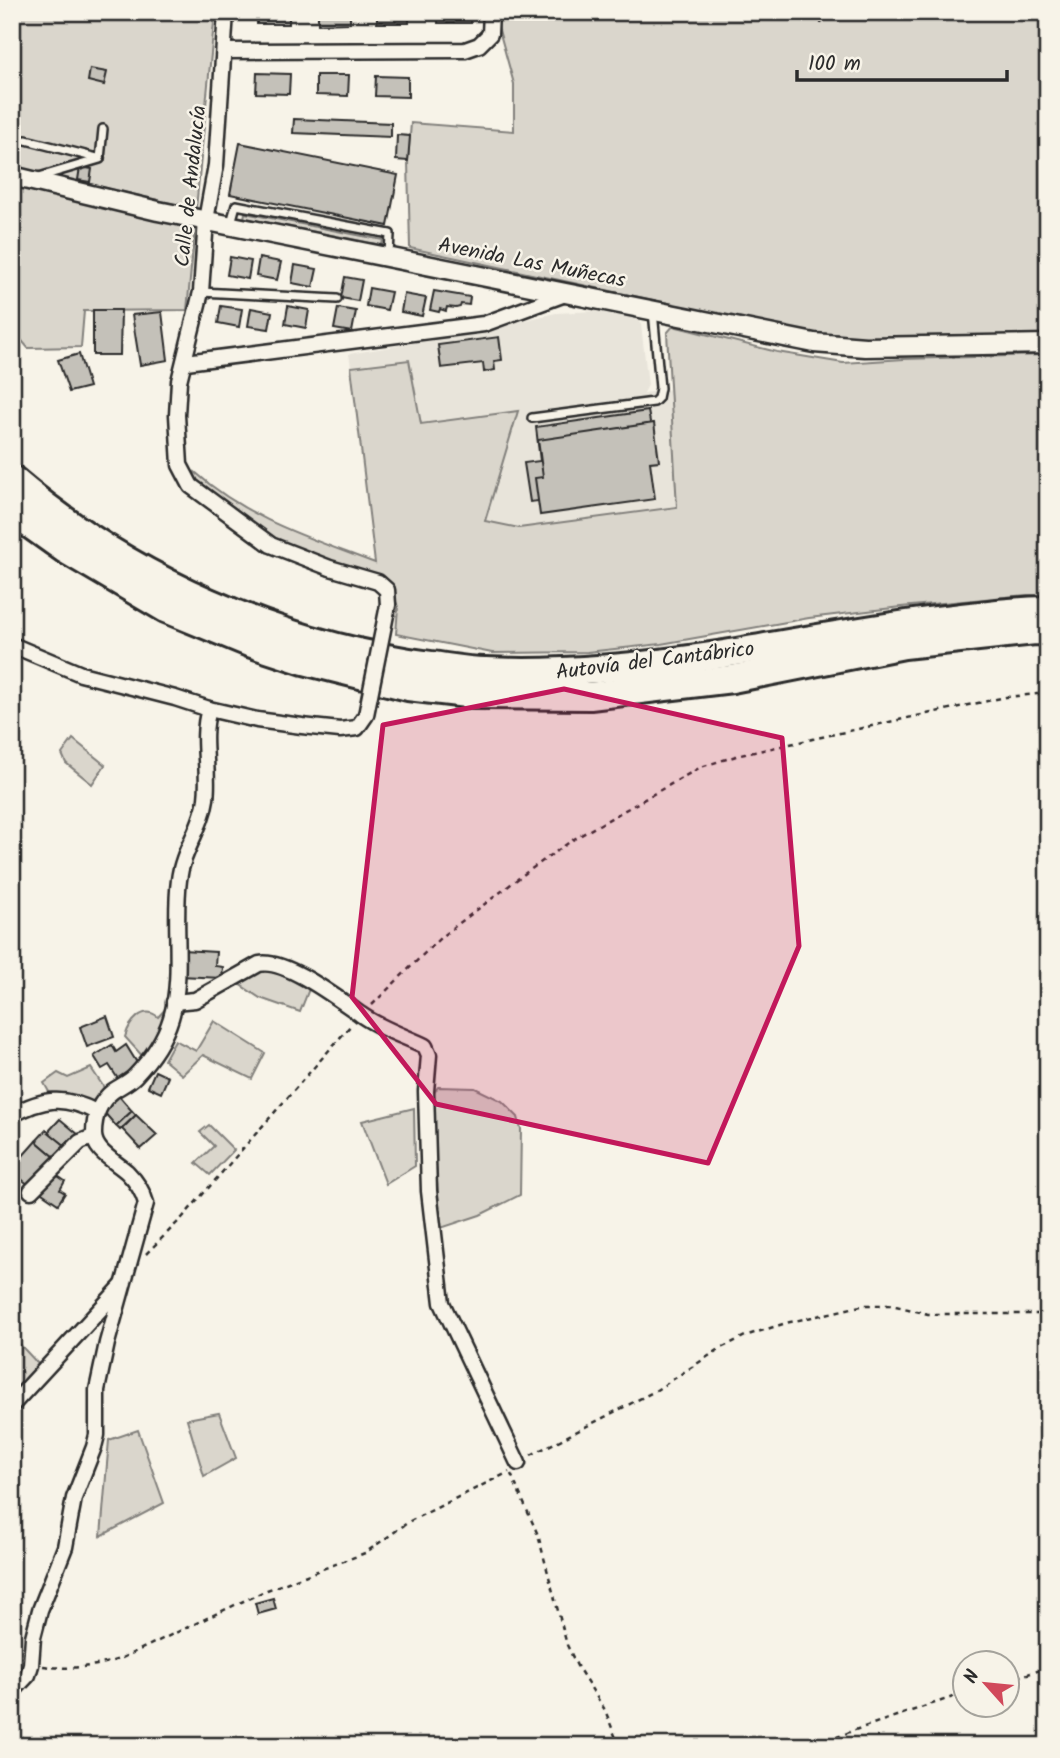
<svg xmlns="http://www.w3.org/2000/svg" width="1060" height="1758" font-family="Kalam,sans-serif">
	<rect width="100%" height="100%" fill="#f7f3e8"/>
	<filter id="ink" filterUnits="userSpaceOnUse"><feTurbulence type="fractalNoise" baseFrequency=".0143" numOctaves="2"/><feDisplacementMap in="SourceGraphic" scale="14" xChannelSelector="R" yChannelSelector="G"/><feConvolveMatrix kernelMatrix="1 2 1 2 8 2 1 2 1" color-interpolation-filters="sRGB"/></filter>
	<g filter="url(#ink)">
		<path fill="#e8e4da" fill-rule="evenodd" d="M615,310L640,316L648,385L644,393L672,389L677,507L522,528L485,521L518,411L420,424L409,361L351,367L349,354L460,335L556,313ZM499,337L502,360L494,362V371L485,372L483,363L442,368L438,345Z"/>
		<g fill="#dad6cc" stroke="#82807c" stroke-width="2">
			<polygon points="12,12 215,12 196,209 12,166"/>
			<polygon points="494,12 1048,12 1048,335 835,339 410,248 408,161 411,123 514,131 514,84"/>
			<polygon points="12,186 195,228 187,310 84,311 81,347 28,348 12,329"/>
			<polygon points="245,213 383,240 382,245 244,218"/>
			<path d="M673,326L777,352L843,363L904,359L1048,355V596L1027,595L901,607L809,618L661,644L587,652L492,653L396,634L398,607L393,593L272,539L193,478L195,472C247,519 310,538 375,563L351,367L409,360L421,424L518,411L485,521L519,528L677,507L667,333Z"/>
			<polygon points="73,739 105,765 92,784 66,763 62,754"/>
			<polygon points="264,970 279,974 309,989 300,1012 260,998 236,982 255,971"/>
			<path d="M168,1006V1017L145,1059L125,1037C129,1023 143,1004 158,1017Z"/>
			<polygon points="214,1021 265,1053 252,1079 203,1055 182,1075 164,1060 175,1040 196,1051"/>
			<polygon points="91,1068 105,1089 100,1098 92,1101 80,1100 49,1092 44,1083 58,1073 68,1078"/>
			<polygon points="438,1087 475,1088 502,1101 518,1117 521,1129 520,1195 480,1215 441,1228 430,1099"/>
			<polygon points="414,1108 415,1166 386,1184 362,1121"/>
			<polygon points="209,1125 234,1150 210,1175 196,1163 214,1146 200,1132"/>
			<polygon points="12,1336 40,1366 12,1394"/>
			<polygon points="219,1413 236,1458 204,1476 187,1419"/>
			<polygon points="138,1430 164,1503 101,1536 109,1440"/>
		</g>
		<g fill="#c4c1b9" stroke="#2b2b2b" stroke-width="2">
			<rect x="257" y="12" width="32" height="12"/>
			<polygon points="318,12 350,12 350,23 318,24"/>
			<rect x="377" y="12" width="32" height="11"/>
			<rect x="438" y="12" width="33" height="11"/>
			<polygon points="90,69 107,72 104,85 88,81"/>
			<polygon points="257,73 290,74 289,94 256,93"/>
			<polygon points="316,75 349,75 348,96 316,95"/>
			<polygon points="376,76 408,77 408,97 375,96"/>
			<polygon points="294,119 391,123 391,137 293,133"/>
			<polygon points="397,135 410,136 408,161 396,160"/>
			<polygon points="240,143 398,175 388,226 230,194"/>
			<polygon points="80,167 92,169 90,182 78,180"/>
			<polygon points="230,257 251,261 248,279 227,275"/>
			<polygon points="259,258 281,262 277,280 256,276"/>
			<polygon points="295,265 317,269 313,287 292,283"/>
			<polygon points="345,277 362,280 358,301 341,298"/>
			<polygon points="369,288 391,292 387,310 366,306"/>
			<polygon points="434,291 470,297 469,305 461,304 460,307 456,308 447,307 446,311 440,309 439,312 430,310"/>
			<polygon points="404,294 426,298 422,316 401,312"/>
			<polygon points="221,306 242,309 239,327 218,323"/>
			<polygon points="288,306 309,310 306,328 285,324"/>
			<polygon points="251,308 272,312 269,329 248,326"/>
			<polygon points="338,308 356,311 352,332 334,329"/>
			<polygon points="93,310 121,310 120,355 93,355"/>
			<polygon points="162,312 168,360 140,365 132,315"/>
			<polygon points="499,337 502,360 494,361 495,370 484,372 483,363 441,368 438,345"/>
			<polygon points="79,354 89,387 69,392 58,360"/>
			<polygon points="648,411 655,449 638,452 643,489 530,502 524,463 540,461 536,427"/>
			<polygon points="654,423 659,461 650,462 655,499 540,515 535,478 543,477 538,440"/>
			<polygon points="182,950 216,952 215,966 223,967 222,978 180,976"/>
			<polygon points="107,1016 114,1037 87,1047 80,1027"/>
			<polygon points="112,1045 116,1052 126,1045 139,1066 118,1079 109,1065 102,1069 94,1056"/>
			<polygon points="155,1071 168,1077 161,1093 148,1087"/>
			<polygon points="119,1096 132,1111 116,1126 103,1111"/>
			<polygon points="132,1111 136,1115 120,1130 116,1126"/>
			<polygon points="136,1115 157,1135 141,1149 122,1129"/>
			<polygon points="60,1119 79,1135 67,1147 48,1132"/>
			<polygon points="46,1130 67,1147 56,1158 36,1141"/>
			<polygon points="36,1141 56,1158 29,1185 12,1172 12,1168"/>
			<polygon points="52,1172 65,1181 60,1190 65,1193 58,1204 39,1191"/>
			<polygon points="273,1598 276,1609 258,1614 255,1603"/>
		</g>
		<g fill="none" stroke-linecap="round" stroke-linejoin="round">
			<defs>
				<g id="service">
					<polyline points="26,140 97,158"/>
					<polyline points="39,177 100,159 103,129"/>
					<polyline points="231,223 236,205 390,234 389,256"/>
					<polyline points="201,292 337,299"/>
					<polyline points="532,418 654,402 658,398 660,388 653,311"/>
				</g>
				<g id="minor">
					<polyline points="226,12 216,165 206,220 201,292 179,381 177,415 180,465 191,486 271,545 330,568 378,582 387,590 388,605"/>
					<polyline points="224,51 465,50 479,45 490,34 491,12"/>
					<polyline points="186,362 484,324 568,293"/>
					<polyline points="12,645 81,674 175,698 209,709 257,720 302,726 340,730 357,728 366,715"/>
					<path d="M174,1002L195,1000L259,964C285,958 338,999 360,1014C379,1028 404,1036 425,1046L429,1055L426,1091L429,1191L442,1303L518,1463"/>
					<path d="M12,1115C43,1098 64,1095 96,1112"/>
					<polyline points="31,1191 80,1142 93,1137"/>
					<polyline points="12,1405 122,1286"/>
					<path d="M12,1692L28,1675L31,1665L33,1637L40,1610L65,1547L74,1498L94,1447L97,1435V1390L107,1343L146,1203C143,1192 136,1181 127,1172C115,1161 93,1151 94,1133C94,1117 99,1102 113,1091C120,1086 128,1083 135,1076C151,1059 164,1041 171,1018C184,974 173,925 179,880C182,851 202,828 206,799C210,769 200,739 209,709"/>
				</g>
				<polyline id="tertiary" points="12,176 158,211 814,343 865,347 1048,344"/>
				<g id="motorway">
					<path d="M12,479C129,579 279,645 431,665C448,667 467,671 485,671C565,675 644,666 724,654C797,642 870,628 945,619C979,615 1013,610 1048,610"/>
					<polyline points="12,512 64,549 166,609 249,643 304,661 408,687 475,695 590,696 732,679 904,645 1035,631 1048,632"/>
				</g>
			</defs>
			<use href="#service" stroke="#2b2b2b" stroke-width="12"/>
			<use href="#minor" stroke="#2b2b2b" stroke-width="19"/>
			<use href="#tertiary" stroke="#2b2b2b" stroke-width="23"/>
			<use href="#motorway" stroke="#2b2b2b" stroke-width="32"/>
			<g stroke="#2b2b2b" stroke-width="2.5" stroke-dasharray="5 5" stroke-linecap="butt">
				<polyline points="821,24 824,12"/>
				<polyline points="372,1005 441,937 527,872 574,839 701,767 736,756 903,719 1006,697 1048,693"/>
				<polyline points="146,1254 182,1218 352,1024"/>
				<polyline points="531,1455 655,1391 721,1348 745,1336 786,1323 865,1305 892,1305 928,1314 1048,1314"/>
				<polyline points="511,1474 538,1535 567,1645 577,1666 605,1710 619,1746"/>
				<path d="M43,1666C71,1670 96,1667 122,1658L267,1590L365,1553L410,1521L509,1472"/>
				<polyline points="1007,1680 1048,1668"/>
				<polyline points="831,1746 835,1738 852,1731 965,1693"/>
			</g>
			<use href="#service" stroke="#f7f3e8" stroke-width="7"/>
			<use href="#minor" stroke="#f7f3e8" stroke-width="14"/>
			<use href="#tertiary" stroke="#f7f3e8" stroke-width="18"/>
			<use href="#motorway" stroke="#f7f3e8" stroke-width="26"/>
			<defs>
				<polyline id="minor-bridge" points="366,715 388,605"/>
			</defs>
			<use href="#minor-bridge" stroke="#2b2b2b" stroke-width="19" stroke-linecap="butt"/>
			<use href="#minor-bridge" stroke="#f7f3e8" stroke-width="14"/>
		</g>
	</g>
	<path fill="#c2185b" fill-opacity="0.2" stroke="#c2185b" stroke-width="5" stroke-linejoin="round" d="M564,689L782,738L799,946L708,1163L436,1104L352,997L383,725Z"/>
	<g text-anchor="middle" stroke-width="5" stroke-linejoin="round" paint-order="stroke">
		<g font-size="21" fill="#2b2b2b" stroke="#f7f3e8">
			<text transform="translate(190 186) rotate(-84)" y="7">Calle de Andalucía</text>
			<text transform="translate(532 262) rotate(11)" y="7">Avenida Las Muñecas</text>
			<text transform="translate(655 660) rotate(-7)" y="7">Autovía del Cantábrico</text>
		</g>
	</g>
	<rect width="1060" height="1758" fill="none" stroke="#f7f3e8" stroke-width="42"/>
	<rect x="21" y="21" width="1018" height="1716" fill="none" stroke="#2b2b2b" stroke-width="2.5" filter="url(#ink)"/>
	<g transform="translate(986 1684) rotate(297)"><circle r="33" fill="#f7f3e8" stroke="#a5a39c" stroke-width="2"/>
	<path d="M0-5L12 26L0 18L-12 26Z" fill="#d1495b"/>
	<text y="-10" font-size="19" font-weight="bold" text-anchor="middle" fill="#2b2b2b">N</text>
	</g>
	<path d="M797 70v10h210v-10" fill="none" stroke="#2b2b2b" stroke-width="3.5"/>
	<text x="808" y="70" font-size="21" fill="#2b2b2b" stroke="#f7f3e8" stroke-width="5" paint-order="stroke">100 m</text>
</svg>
